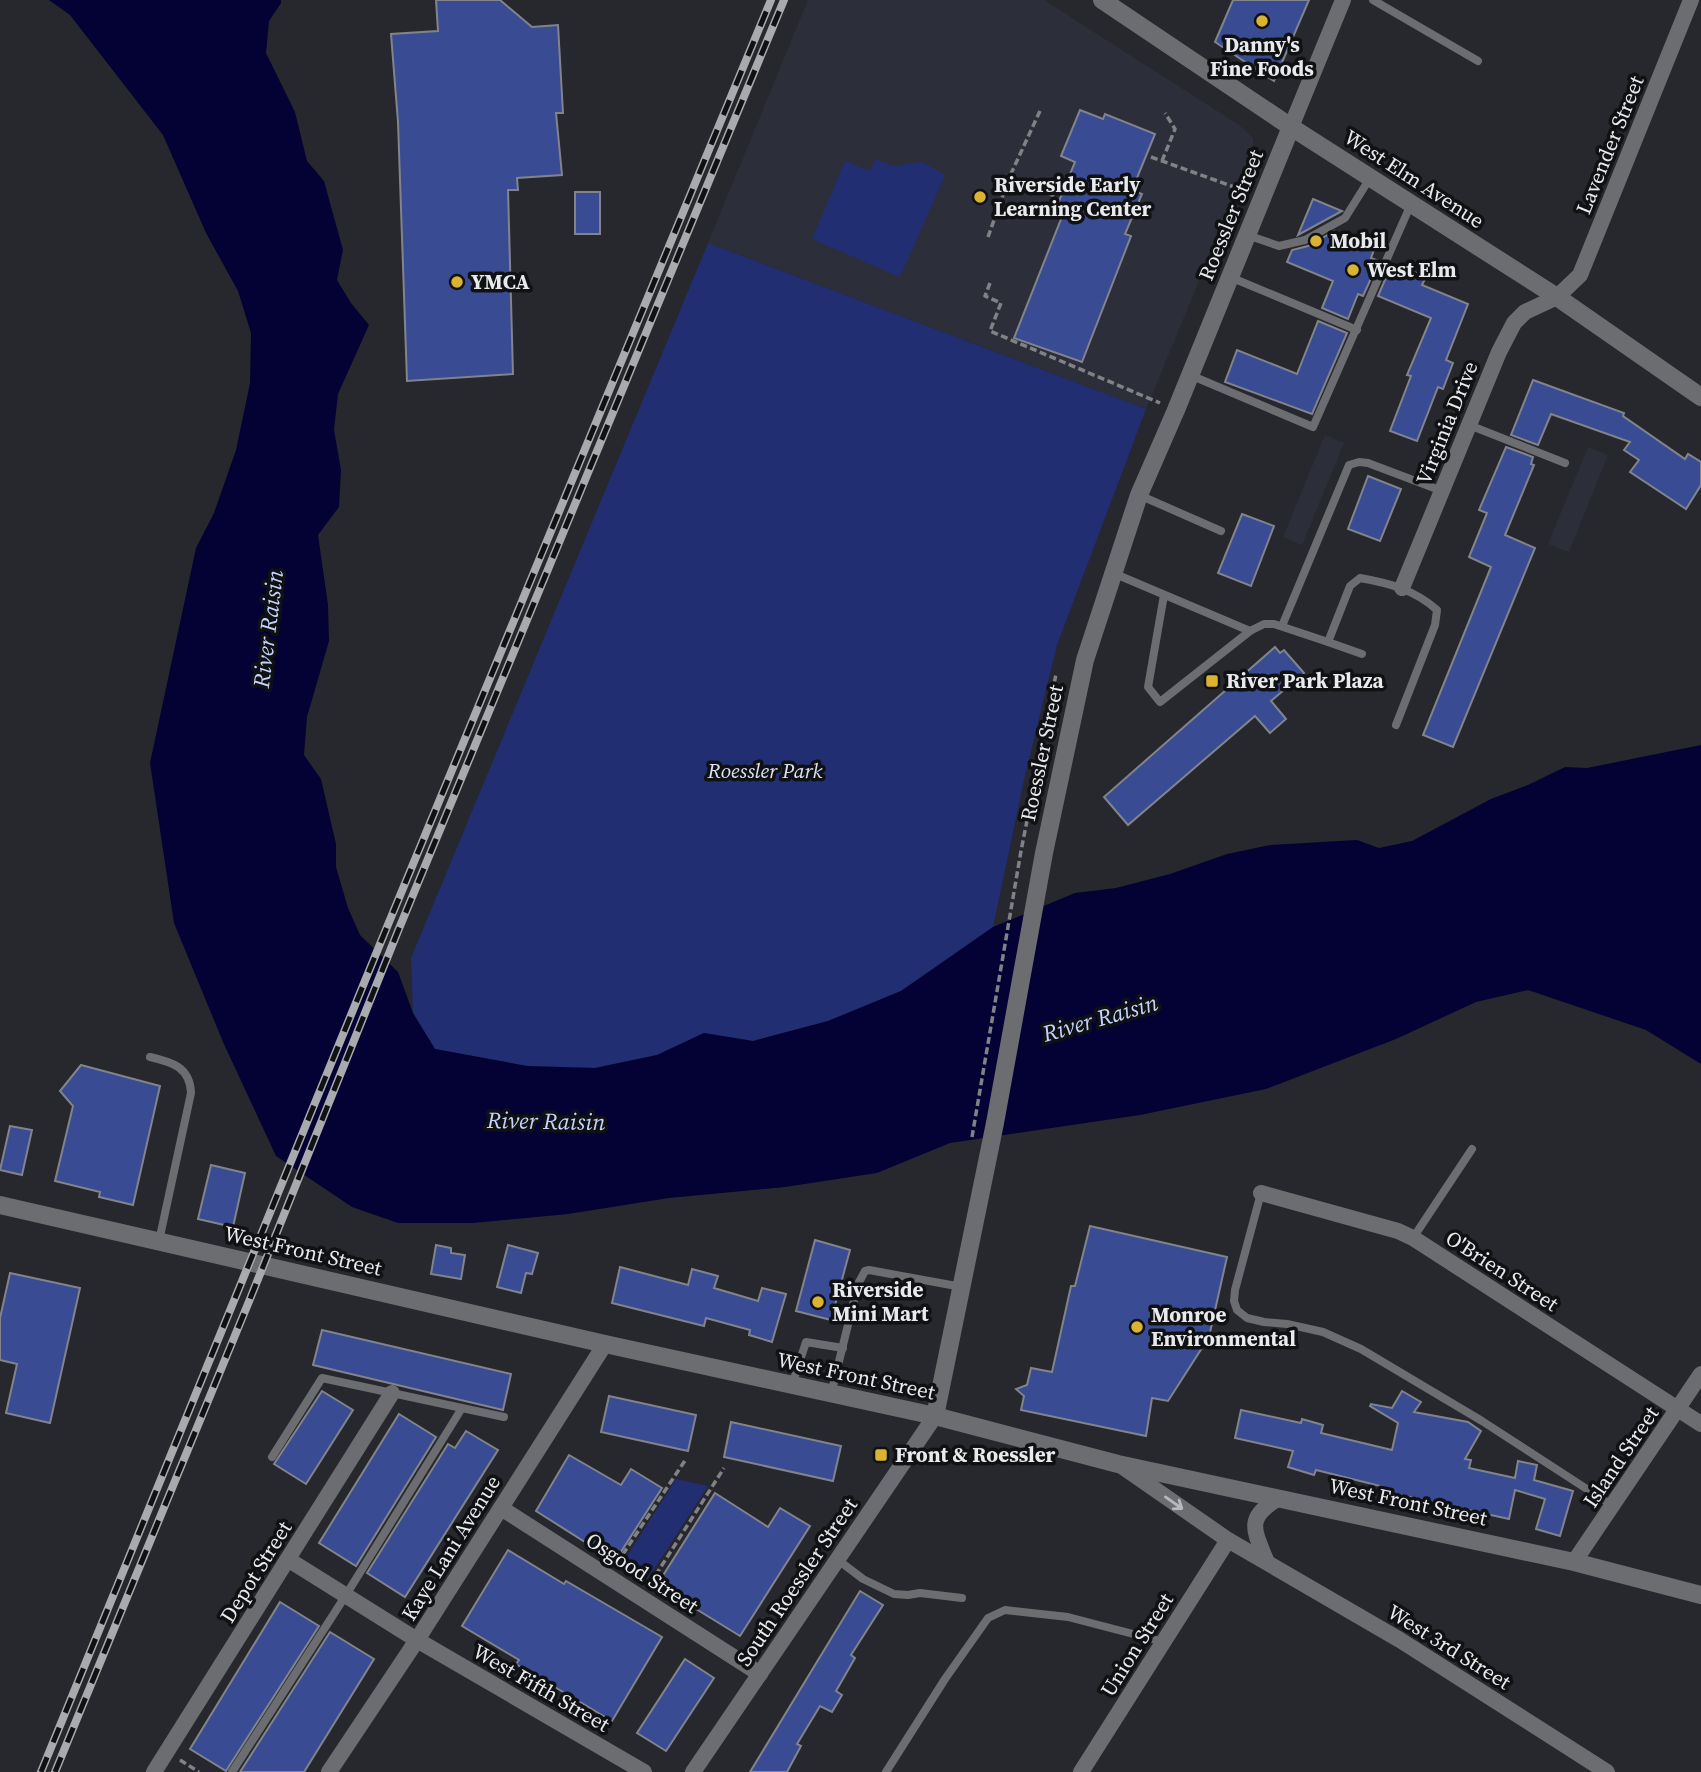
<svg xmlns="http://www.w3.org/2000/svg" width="1701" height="1772" font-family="'Source Serif 4',serif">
	<rect width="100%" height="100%" fill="#26282d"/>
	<g fill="#2c2f3a">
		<polygon points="808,0 1044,0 1239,125 1253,138 1253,151 1146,409 708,243"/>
		<polygon points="1325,435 1344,443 1302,545 1283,537"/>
		<polygon points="1588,447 1608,455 1569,552 1548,544"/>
	</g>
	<g fill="#212e72">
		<polygon points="876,159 893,166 923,162 945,175 900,277 812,239 845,161 870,171"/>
		<polygon points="708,243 1146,409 1057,645 1024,780 993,927 901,991 828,1021 753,1041 704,1033 657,1055 595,1068 527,1066 435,1049 413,1013 411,958"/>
		<polygon points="676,1479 708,1486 647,1580 622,1564"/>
	</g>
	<polygon fill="#040235" points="49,0 281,0 281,3 269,21 266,53 295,112 307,161 324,181 343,250 337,280 351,303 369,325 338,394 334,430 341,470 339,507 318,535 328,605 329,641 307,717 304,755 321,779 336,844 336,867 348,908 360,935 398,972 413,1013 435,1049 527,1066 595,1068 657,1055 704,1033 753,1041 828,1021 901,991 993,927 1075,893 1116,888 1170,874 1227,854 1270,845 1357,840 1379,848 1412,841 1491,799 1528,785 1565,767 1587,768 1701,745 1701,1064 1646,1030 1528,990 1476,1002 1396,1039 1266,1089 1140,1115 950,1143 877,1173 785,1187 669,1198 568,1214 473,1223 398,1223 352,1207 276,1156 223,1042 174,923 150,763 196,548 214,513 236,450 250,383 251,333 238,291 206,233 163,135 70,15"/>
	<g fill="#394b93" stroke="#82848b" stroke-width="2">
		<polygon points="436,0 500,0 532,27 558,25 563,113 556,113 562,175 517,178 518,190 508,190 513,374 407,381 398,122 391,34 438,31"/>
		<polygon points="1233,0 1309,0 1274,81 1215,42"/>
		<polygon points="1080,110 1103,119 1105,114 1155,134 1132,190 1142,194 1125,234 1131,236 1082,362 1014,338 1063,214 1055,211 1075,162 1061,156"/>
		<rect x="575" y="192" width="25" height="42"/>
		<polygon points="1313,199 1342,211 1298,235"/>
		<polygon points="1333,232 1332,234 1374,250 1371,258 1379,261 1363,296 1358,294 1348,319 1322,308 1333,281 1287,262 1292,250 1308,246"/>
		<polygon points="1391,266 1401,269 1402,267 1426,277 1422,285 1468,304 1446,360 1453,363 1443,389 1438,387 1417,441 1390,431 1411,376 1407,375 1431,318 1378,296"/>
		<polygon points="1318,321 1347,333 1312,414 1225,382 1237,350 1297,374"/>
		<polygon points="1533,380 1624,413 1623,416 1685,459 1688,454 1701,462 1701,485 1686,509 1630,472 1639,460 1624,450 1630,442 1551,414 1538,445 1511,435"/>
		<polygon points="1506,447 1533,457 1531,464 1534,465 1505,535 1535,548 1453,747 1423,735 1491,567 1469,557 1487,513 1479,510"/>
		<polygon points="1368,476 1401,489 1380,541 1348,529"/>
		<polygon points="1242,514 1274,526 1251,586 1218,573"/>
		<polygon points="1275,647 1280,653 1284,650 1304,673 1271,701 1286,719 1270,733 1255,716 1128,825 1104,797"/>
		<polygon points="81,1065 160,1086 133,1205 99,1197 100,1192 55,1181 73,1106 60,1091"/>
		<polygon points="10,1126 32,1130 22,1175 0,1170"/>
		<polygon points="211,1165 245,1173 233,1227 198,1219"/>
		<polygon points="1090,1226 1227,1257 1209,1337 1168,1401 1152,1398 1146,1436 1021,1410 1024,1396 1016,1389 1027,1385 1031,1368 1052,1372 1071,1286 1075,1286"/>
		<polygon points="815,1240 850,1250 831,1320 796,1311"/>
		<polygon points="436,1245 451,1248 451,1253 465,1255 461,1279 431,1274"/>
		<polygon points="508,1245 538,1253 532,1274 526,1273 521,1293 497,1287"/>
		<polygon points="620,1267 688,1285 692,1269 718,1276 714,1288 758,1301 762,1288 786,1294 772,1342 749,1335 750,1330 706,1318 704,1326 612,1303"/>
		<polygon points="10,1273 80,1288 50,1423 6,1413 17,1364 0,1360 0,1318"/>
		<polygon points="322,1330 511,1374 503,1410 313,1365"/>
		<polygon points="322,1391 353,1410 306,1484 274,1464"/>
		<polygon points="1402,1391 1421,1402 1414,1412 1468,1422 1481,1431 1465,1459 1471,1460 1469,1468 1515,1478 1518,1461 1537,1465 1534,1480 1573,1491 1560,1536 1536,1529 1545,1499 1515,1490 1509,1519 1383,1491 1384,1487 1316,1470 1314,1475 1288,1467 1293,1451 1235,1438 1241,1410 1301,1423 1302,1419 1323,1425 1321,1433 1392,1450 1398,1423 1370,1406 1371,1404 1392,1408"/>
		<polygon points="609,1396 696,1415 688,1451 601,1432"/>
		<polygon points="399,1414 436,1437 356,1566 319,1543"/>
		<polygon points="731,1422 841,1446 833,1481 724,1457"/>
		<polygon points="466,1431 498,1450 405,1597 367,1573 448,1444 455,1448"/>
		<polygon points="569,1455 621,1485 631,1469 662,1488 615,1561 536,1511"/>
		<polygon points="715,1493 768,1527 780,1508 810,1526 740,1636 657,1585"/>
		<polygon points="508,1550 564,1584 566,1581 662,1637 612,1721 516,1664 519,1660 462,1626"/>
		<polygon points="860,1591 883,1605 851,1655 855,1658 836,1691 842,1695 832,1712 820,1706 797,1744 801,1746 787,1772 750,1772"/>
		<polygon points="280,1602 319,1626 226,1771 190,1749"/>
		<polygon points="330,1632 374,1659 304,1772 240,1772"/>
		<polygon points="685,1659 714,1678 666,1751 637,1733"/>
	</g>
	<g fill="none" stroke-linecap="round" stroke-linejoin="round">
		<g stroke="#808286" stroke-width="3.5" stroke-dasharray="7 3.5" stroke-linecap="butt">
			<polyline points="1040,111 1009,178 1057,197"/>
			<polyline points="1151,157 1248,192"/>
			<polyline points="1162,161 1175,129 1165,113"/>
			<polyline points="988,237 1009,178"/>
			<polyline points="990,283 985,296 1001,303 990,331 1160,403"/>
			<polyline points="972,1137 1021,851 1056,674"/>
			<polyline points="617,1563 686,1459"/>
			<polyline points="650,1584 724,1468"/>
			<polyline points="180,1760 199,1772"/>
		</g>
		<g stroke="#6c6d70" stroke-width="8">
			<polyline points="1373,0 1478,61"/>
			<polyline points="1247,235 1279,246 1305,240 1345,218 1370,178"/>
			<polyline points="1230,277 1357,330"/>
			<polyline points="1190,375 1313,427 1411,204"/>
			<polyline points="1469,425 1565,463"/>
			<polyline points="1139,495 1221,531"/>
			<polyline points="1113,573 1250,631 1160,702 1148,687 1164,595"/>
			<polyline points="1282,626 1349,465 1359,462 1368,463 1442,491"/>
			<polyline points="1250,631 1264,624 1274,624 1328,642"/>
			<path d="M1362,654L1328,642L1350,586L1360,578C1389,583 1415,590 1437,610L1435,625L1396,725"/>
			<path d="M150,1057C172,1062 190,1067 191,1093L159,1241"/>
			<polyline points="1261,1193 1235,1290 1234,1301 1237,1310 1247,1318 1264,1322 1287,1324 1323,1332 1361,1349 1482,1421 1613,1506"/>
			<polyline points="1413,1238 1472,1149"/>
			<polyline points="792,1385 806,1342 843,1348"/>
			<polyline points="831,1394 858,1284 865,1271 869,1270 962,1287"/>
			<polyline points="272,1457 322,1378 504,1417"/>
			<polyline points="838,1560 863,1579 894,1594 908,1595 920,1593 962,1598"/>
			<polyline points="232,1772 346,1595 462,1408"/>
			<polyline points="886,1772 945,1679 988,1618 1005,1610 1068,1617 1164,1642"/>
		</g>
		<g stroke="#6c6d70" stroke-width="16">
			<polyline points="1291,127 1343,0"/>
			<polyline points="1402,588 1499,352 1514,323 1525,312 1557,297 1580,275 1691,0"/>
			<polyline points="1261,1193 1398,1231 1413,1238 1701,1424"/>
			<polyline points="1120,1465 1228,1540 1400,1640 1607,1772"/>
			<polyline points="501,1508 760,1674"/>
			<polyline points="289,1560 417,1640 644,1772"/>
			<path d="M1266,1560C1253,1528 1246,1518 1279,1498"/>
			<polyline points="1574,1562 1701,1374"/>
			<polyline points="154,1772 392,1393"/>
			<polyline points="329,1772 417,1640 605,1344"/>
			<polyline points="693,1772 935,1416"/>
			<polyline points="1081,1772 1228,1540"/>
		</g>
		<g stroke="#6c6d70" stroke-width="18">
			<polyline points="1102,0 1291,127 1557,297 1701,397"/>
			<polyline points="0,1205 605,1344 935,1416 1118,1464 1574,1562 1701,1595"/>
			<polyline points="935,1416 995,1123 1044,853 1085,660 1139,495 1176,410 1291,127"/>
		</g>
		<defs>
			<g id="rail">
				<polyline points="41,1772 387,927 771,0"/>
				<polyline points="55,1772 250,1299 398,931 784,0"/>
			</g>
		</defs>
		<use href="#rail" stroke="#a9aaae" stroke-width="8"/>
		<use href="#rail" stroke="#101113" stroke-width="5" stroke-dasharray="16" stroke-linecap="butt"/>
	</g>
	<defs><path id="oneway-shaft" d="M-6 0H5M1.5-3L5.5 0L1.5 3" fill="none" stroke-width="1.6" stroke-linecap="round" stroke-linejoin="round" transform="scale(1.75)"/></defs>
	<use stroke="#b7b8bc" href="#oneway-shaft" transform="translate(1174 1503) rotate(35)"/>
	<g fill="#dbb333" stroke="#101113" stroke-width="2.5">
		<circle cx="1262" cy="21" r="7"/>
		<circle cx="980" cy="197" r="7"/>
		<circle cx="1316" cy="241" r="7"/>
		<circle cx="1353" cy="270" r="7"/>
		<circle cx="457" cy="282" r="7"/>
		<rect x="1205" y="674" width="14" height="14" rx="3.5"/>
		<circle cx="818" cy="1302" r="7"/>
		<circle cx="1137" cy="1327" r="7"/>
		<rect x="874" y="1448" width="14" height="14" rx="3.5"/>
	</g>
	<g text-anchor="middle" stroke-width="7" stroke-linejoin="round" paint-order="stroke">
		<g font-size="21" font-weight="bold" fill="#e9eaee" stroke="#101113" text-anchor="start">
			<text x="1262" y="52" text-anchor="middle">Danny's<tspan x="1262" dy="24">Fine Foods</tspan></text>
			<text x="994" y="192">Riverside Early<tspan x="994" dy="24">Learning Center</tspan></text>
			<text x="1330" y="248">Mobil</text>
			<text x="1367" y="277">West Elm</text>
			<text x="471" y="289">YMCA</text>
			<text x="1226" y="688">River Park Plaza</text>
			<text x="832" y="1297">Riverside<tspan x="832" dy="24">Mini Mart</tspan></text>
			<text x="1151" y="1322">Monroe<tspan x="1151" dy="24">Environmental</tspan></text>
			<text x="895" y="1462">Front &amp; Roessler</text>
		</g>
		<g font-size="21" fill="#e9eaee" stroke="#101113">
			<text transform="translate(1610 145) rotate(-68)" y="7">Lavender Street</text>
			<text transform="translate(1414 179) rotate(33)" y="7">West Elm Avenue</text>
			<text transform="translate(1231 215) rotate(-68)" y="7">Roessler Street</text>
			<text transform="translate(1447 423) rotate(-68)" y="7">Virginia Drive</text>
			<text transform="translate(1042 753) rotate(-78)" y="7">Roessler Street</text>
			<text transform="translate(303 1251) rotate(13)" y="7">West Front Street</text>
			<text transform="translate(1502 1271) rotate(33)" y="7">O'Brien Street</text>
			<text transform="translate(856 1376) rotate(12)" y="7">West Front Street</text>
			<text transform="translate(1621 1457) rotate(-56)" y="7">Island Street</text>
			<text transform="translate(1408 1502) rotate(12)" y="7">West Front Street</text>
			<text transform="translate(451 1548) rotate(-58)" y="7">Kaye Lani Avenue</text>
			<text transform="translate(256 1572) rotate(-58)" y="7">Depot Street</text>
			<text transform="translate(642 1573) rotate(33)" y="7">Osgood Street</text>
			<text transform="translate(797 1582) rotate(-56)" y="7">South Roessler Street</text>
			<text transform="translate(1137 1645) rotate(-58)" y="7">Union Street</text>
			<text transform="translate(1449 1647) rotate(32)" y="7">West 3rd Street</text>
			<text transform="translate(541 1688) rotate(30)" y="7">West Fifth Street</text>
		</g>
		<g font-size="21" font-style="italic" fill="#dbe2f7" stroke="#101113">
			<text x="765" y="778">Roessler Park</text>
		</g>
		<g font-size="23" font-style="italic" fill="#c5d3fd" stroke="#101113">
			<text transform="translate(268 629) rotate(-83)" y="8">River Raisin</text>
			<text transform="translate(1100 1018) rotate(-16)" y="8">River Raisin</text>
			<text transform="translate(546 1121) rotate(1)" y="8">River Raisin</text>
		</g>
	</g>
</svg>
